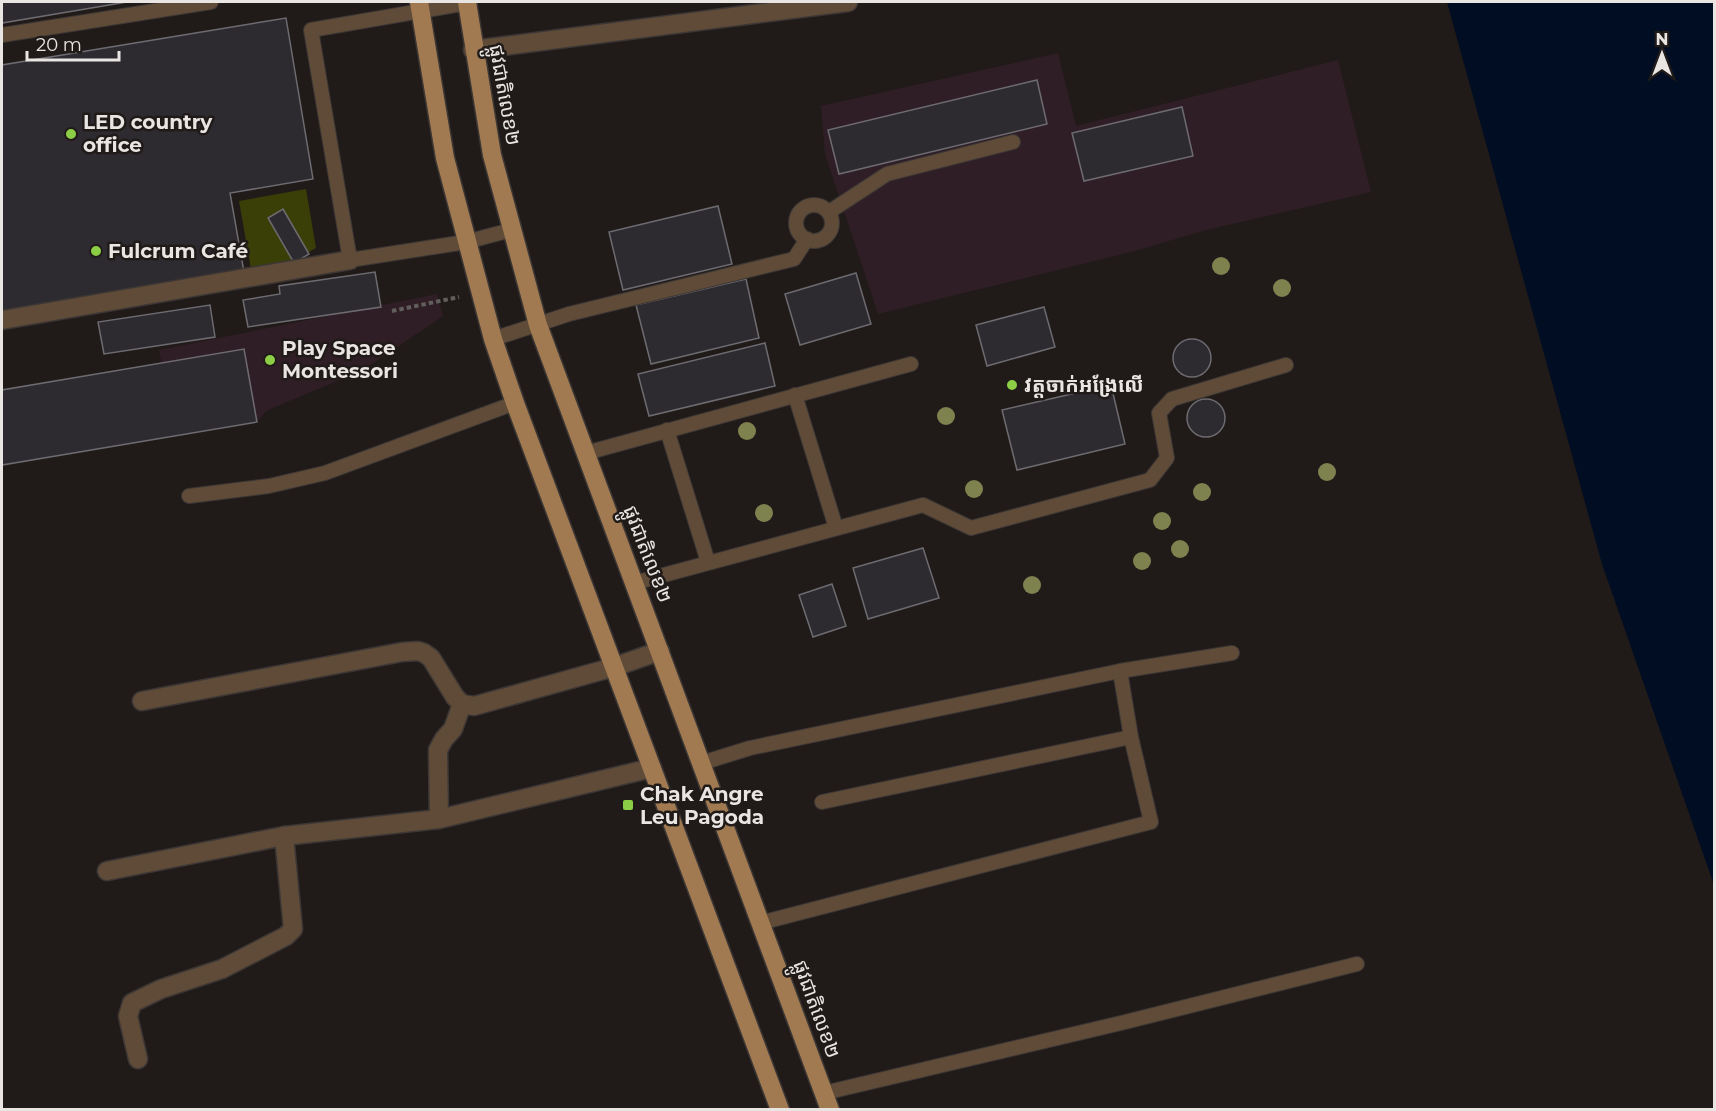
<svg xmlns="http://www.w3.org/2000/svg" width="1716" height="1111" font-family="Montserrat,'Noto Sans Khmer',sans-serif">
	<rect width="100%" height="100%" fill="#201b19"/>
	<g fill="#2f1e26">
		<polygon points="1058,53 1076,126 1338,60 1371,192 1206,230 1135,251 878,314 825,154 821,106"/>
		<polygon points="437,294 443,316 363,370 266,411 257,422 175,436 159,350"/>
	</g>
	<polygon fill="#3a3f08" points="306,189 316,248 289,263 251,269 239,201"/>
	<polygon fill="#000d22" points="1447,2 1714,2 1714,885 1602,564"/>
	<g fill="#2d2b30" stroke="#6d6b70" stroke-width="1.5">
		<polygon points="2,2 44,2 2,10"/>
		<polygon points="2,2 127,2 2,23"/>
		<polygon points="286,18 313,179 230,193 244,272 2,313 2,65"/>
		<polygon points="1037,80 1047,124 839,174 828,130"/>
		<polygon points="1182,107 1193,156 1084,181 1072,133"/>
		<polygon points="718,206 732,264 623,290 609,232"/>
		<polygon points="283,209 309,254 294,263 268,218"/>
		<polygon points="375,272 381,307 248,327 243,300 280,294 279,286"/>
		<polygon points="856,273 871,324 800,345 785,294"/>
		<polygon points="746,279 759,338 651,364 636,305"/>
		<polygon points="210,305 215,337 104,354 98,322"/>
		<polygon points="1044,307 1055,347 987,366 976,325"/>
		<circle cx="1192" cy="358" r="19"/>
		<polygon points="765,343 775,386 649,416 638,374"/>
		<polygon points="244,349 257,422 2,465 2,390"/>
		<polygon points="1111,385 1125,444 1017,470 1002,410"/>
		<circle cx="1206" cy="418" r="19"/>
		<polygon points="923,548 939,598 868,619 853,568"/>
		<polygon points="832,584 846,626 813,637 799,595"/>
	</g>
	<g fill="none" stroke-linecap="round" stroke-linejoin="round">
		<defs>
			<g id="service">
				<polyline points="467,3 311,30 350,260 466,242 511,230"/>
				<polyline points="2,35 211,2"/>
				<circle cx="814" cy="223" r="18"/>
				<polyline points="829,212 887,174 1013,142"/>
				<polyline points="493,339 569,314 794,259 807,239"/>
				<polyline points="795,395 836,528"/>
				<polyline points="667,430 708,562"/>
				<polyline points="586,453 911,364"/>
				<polyline points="189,496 269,486 325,473 515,403"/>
				<polyline points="634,583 923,505 971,528 1150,480 1167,458 1159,413 1172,399 1286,365"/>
				<polyline points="702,763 750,748 1120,671"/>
				<polyline points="822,802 1131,737"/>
				<polyline points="760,923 1151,822 1131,737 1120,671 1232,653"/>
				<polyline points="824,1093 1121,1023 1357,964"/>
			</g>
			<g id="minor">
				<polyline points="473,50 848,2"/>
				<polyline points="2,320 350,260"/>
				<polyline points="142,701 402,652 418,651 424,653 431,658 455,697 462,704 474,706 614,667 660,651"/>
				<polyline points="439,819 438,750 444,739 453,729 462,704"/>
				<polyline points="107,871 284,836 439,819 652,768"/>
				<polyline points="138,1059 128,1016 132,1003 161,989 222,969 286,936 293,929 284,836"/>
			</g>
			<g id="primary">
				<polyline points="419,2 445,158 493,339 515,403 780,1110"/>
				<polyline points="467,2 492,155 538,325 830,1110"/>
			</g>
		</defs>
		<use href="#service" stroke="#3c3735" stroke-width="16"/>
		<use href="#minor" stroke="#3c3735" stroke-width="21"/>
		<use href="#primary" stroke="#3c3735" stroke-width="21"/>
		<polyline stroke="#615d5b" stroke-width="4" stroke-dasharray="4.5 3" stroke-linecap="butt" points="392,311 459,297"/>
		<use href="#service" stroke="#5f4b38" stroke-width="14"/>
		<use href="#minor" stroke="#5f4b38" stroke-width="18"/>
		<use href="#primary" stroke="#a17a51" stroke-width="18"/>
	</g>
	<g fill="#7e824e">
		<circle cx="1221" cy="266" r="9"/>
		<circle cx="1282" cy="288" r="9"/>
		<circle cx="946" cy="416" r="9"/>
		<circle cx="747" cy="431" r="9"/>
		<circle cx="1327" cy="472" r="9"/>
		<circle cx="974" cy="489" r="9"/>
		<circle cx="1202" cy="492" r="9"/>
		<circle cx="764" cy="513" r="9"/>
		<circle cx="1162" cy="521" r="9"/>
		<circle cx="1180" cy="549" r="9"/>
		<circle cx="1142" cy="561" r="9"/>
		<circle cx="1032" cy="585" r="9"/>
	</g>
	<g fill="#8cce45" stroke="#201b19" stroke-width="2">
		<circle cx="71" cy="134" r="6"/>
		<circle cx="96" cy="251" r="6"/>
		<circle cx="270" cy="360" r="6"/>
		<circle cx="1012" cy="385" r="6"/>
		<rect x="622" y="799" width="12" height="12" rx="3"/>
	</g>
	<g text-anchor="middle" stroke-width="5" stroke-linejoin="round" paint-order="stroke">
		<g font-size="20" fill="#e8e5e3" stroke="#201b19">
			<text transform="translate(505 95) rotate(80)" y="7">ផ្លូវជាតិលេខ២</text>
			<text transform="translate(648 554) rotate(69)" y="7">ផ្លូវជាតិលេខ២</text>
			<text transform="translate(817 1009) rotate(70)" y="7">ផ្លូវជាតិលេខ២</text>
		</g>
		<g font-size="20" font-weight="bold" fill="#e8e5e3" stroke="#201b19" text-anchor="start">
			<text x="83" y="129">LED country<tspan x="83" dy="23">office</tspan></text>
			<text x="108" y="258">Fulcrum Café</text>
			<text x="282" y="355">Play Space<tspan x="282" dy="23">Montessori</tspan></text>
			<text x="1024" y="392">វត្តចាក់អង្រែលើ</text>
			<text x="640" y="801">Chak Angre<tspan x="640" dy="23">Leu Pagoda</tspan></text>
		</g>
	</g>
	<rect width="1716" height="1111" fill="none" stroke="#e8e5e3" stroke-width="6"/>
	<g transform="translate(1662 54)" stroke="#201b19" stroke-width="4.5" paint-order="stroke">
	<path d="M0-4.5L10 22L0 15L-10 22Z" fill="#e8e5e3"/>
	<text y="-9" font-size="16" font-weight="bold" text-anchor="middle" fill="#e8e5e3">N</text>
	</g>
	<path d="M27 51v9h92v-9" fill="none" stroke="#e8e5e3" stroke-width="3"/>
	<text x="36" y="51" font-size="18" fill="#e8e5e3" stroke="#201b19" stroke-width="4.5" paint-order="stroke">20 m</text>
</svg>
